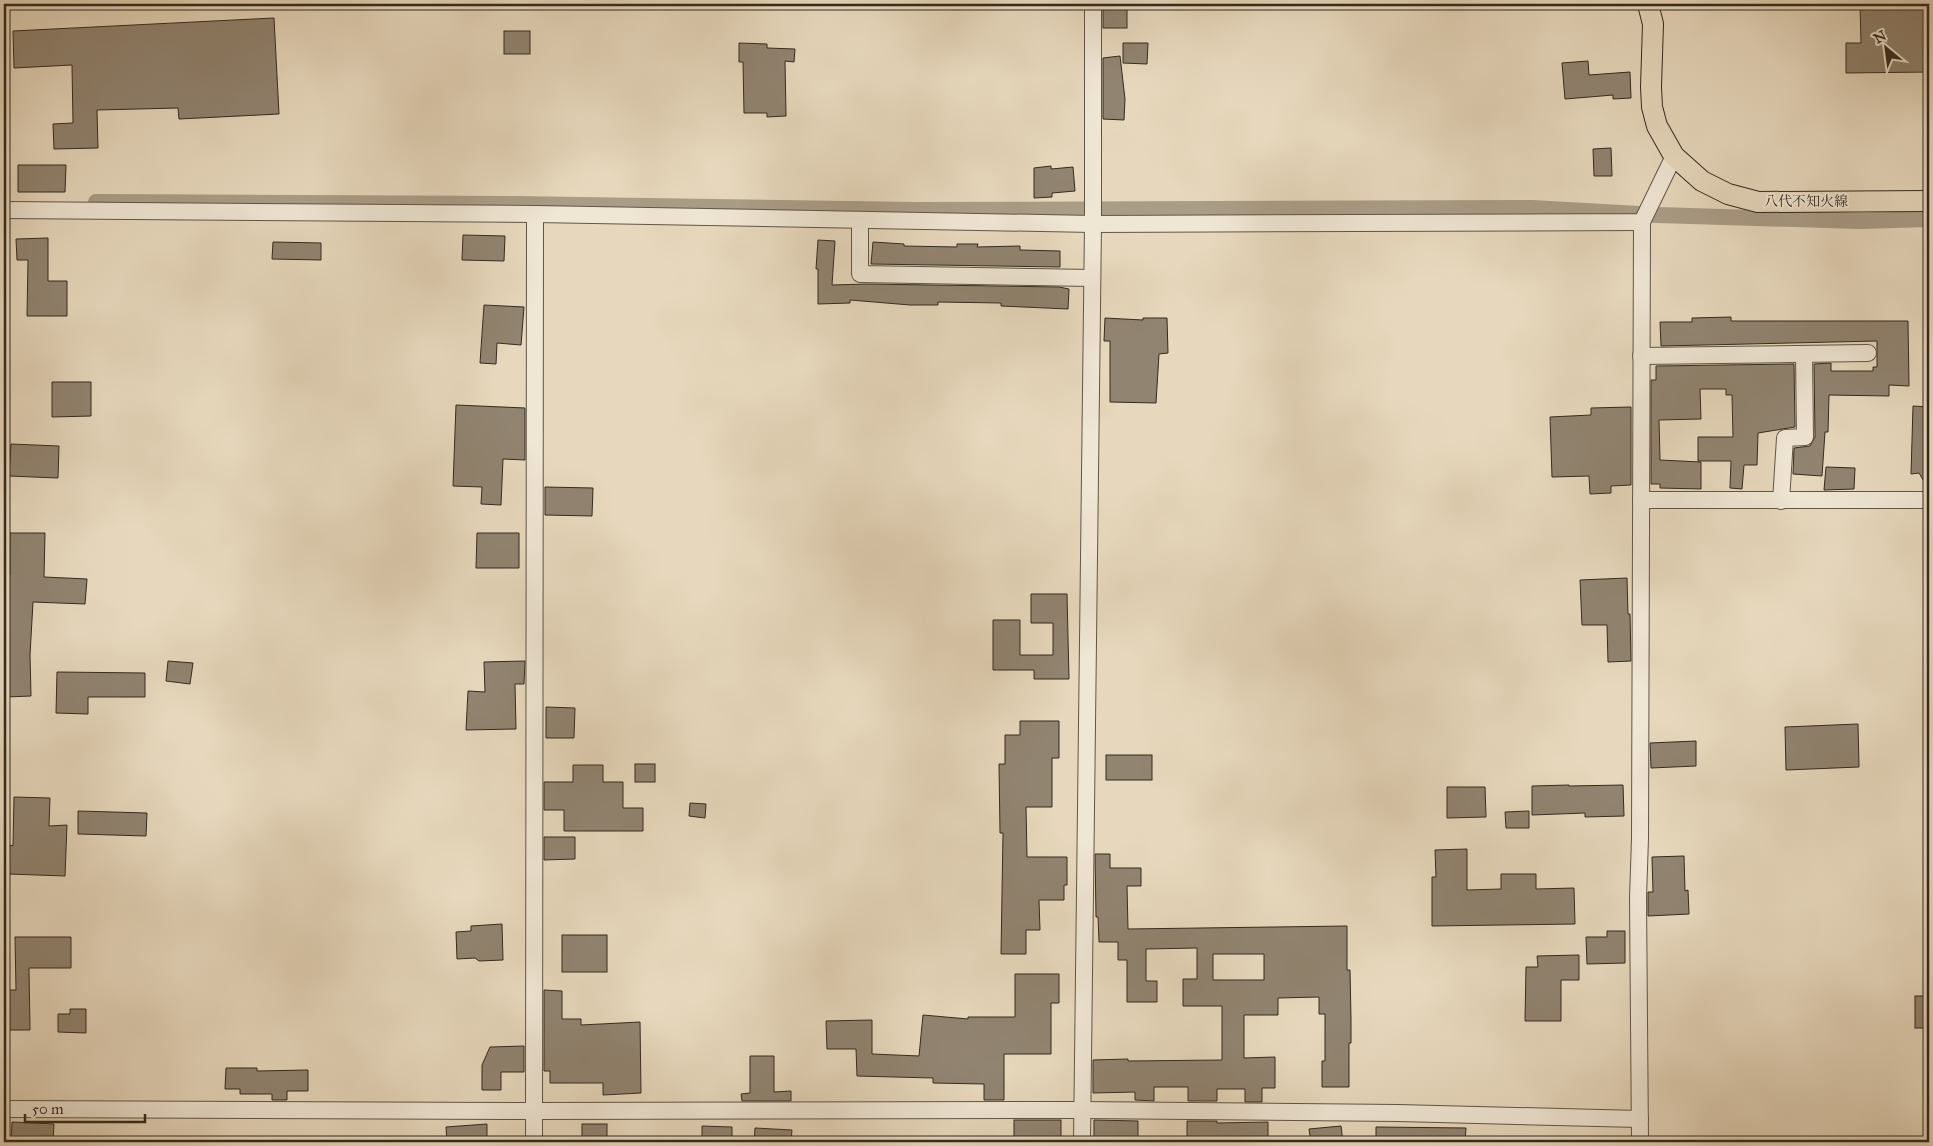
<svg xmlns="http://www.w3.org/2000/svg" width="1933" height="1146" font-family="'IM FELL Great Primer','Noto Serif JP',serif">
	<rect width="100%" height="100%" fill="#e7d8bd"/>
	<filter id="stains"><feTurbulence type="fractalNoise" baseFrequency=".004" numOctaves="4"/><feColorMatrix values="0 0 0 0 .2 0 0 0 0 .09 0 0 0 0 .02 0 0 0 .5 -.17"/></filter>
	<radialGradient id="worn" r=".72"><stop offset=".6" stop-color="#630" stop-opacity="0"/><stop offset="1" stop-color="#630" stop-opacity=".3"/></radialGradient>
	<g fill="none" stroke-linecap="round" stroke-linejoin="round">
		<polyline stroke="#aa9d87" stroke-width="16" points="96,202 515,204 916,210 1532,208 1657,215 1860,221 1929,219"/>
	</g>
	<g fill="#918471" stroke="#332a1e" fill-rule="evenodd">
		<rect x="1103" y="4" width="24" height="24"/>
		<polygon points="1860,4 1929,4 1929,72 1846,73 1846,43 1861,43"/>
		<polygon points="274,18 279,114 179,119 178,108 97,110 98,148 54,149 53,124 73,123 72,65 14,68 13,31"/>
		<rect x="504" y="31" width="26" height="23"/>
		<polygon points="739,43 767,44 767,48 795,49 794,62 785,61 786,116 767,117 767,113 744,113 743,62 739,62"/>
		<polygon points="1123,43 1148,43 1147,64 1123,63"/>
		<polygon points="1120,56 1125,99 1124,120 1103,119 1103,58"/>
		<polygon points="1588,61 1589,75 1630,72 1631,98 1613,99 1613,95 1565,99 1562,63"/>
		<polygon points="1611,148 1612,176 1594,176 1593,149"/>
		<polygon points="18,165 66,165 65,192 18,192"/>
		<polygon points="1051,166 1051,169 1073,167 1075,191 1052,193 1052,197 1034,198 1034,168"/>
		<polygon points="463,235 505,236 504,261 462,260"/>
		<polygon points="48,238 48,281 67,281 67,316 27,316 28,260 17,260 16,239"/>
		<polygon points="818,240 835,241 832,285 867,284 1059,287 1069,289 1068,309 1001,306 1001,303 938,302 938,305 910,305 850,300 850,303 818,304 818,269 816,269"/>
		<polygon points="273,242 321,243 321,260 272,259"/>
		<polygon points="873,242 904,244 904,246 957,247 957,244 978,244 977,247 1020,246 1020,250 1060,251 1060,267 871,264"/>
		<polygon points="484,305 524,307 521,345 497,343 496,364 480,363"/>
		<polygon points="1731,317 1731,321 1908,321 1909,386 1889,385 1889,396 1829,395 1828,432 1825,432 1822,476 1793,474 1794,448 1810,446 1815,437 1814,364 1831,363 1831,371 1873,371 1873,367 1877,367 1877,341 1661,346 1660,322 1692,322 1692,318"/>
		<polygon points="1105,318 1143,320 1143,318 1167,318 1168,353 1159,354 1156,403 1110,402 1110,341 1104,341"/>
		<polygon points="1794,364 1795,427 1758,433 1757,465 1744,465 1742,489 1730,488 1731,461 1698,461 1698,437 1733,437 1732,395 1726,395 1726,389 1700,389 1701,419 1659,420 1660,460 1701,462 1701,489 1660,488 1660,484 1651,484 1651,380 1656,380 1656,366"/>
		<polygon points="52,382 91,382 91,416 52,417"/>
		<polygon points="456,405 525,408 525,460 503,459 501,505 481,504 482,487 453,486"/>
		<polygon points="1913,406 1929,407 1929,490 1919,473 1911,474"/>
		<polygon points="1631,407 1631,485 1611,486 1611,493 1590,494 1589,476 1552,477 1550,417 1591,415 1591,408"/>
		<polygon points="11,444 59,446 58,478 9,476"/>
		<polygon points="1826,467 1855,468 1854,489 1824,490"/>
		<polygon points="545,487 593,488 592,516 545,515"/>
		<polygon points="10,533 45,533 44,577 87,579 85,604 33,602 30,655 31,696 6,697 4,633 7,575 10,575"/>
		<polygon points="477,533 519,533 519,568 476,568"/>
		<polygon points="1627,578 1628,614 1630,614 1631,661 1608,662 1607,625 1582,625 1580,580"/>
		<polygon points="1031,594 1067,594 1069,679 1034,679 1034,670 993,670 993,620 1020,620 1020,655 1053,655 1053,623 1031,623"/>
		<polygon points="168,661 193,663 190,684 166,681"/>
		<polygon points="525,661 524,684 515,684 516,729 466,730 468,691 485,692 484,662"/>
		<polygon points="57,672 145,673 145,697 88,697 88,714 56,713"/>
		<polygon points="546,707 575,708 574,738 546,738"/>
		<polygon points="1020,721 1059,721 1059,758 1052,758 1052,807 1026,807 1027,857 1067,857 1067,885 1064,885 1064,900 1039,900 1040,930 1026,930 1026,954 1001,954 1003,833 1000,833 999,764 1005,764 1005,735 1020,735"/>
		<polygon points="1858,724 1859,767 1786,770 1785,727"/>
		<polygon points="1696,741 1696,766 1651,768 1650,743"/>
		<rect x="1106" y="755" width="46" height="25"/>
		<rect x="635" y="764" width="20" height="18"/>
		<polygon points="573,765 603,765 603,782 623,782 623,808 643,808 643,831 564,831 564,810 544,810 544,782 573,782"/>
		<polygon points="1569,785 1569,786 1623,785 1624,816 1585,817 1585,813 1532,815 1532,786"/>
		<polygon points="1447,787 1485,787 1486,817 1447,818"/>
		<polygon points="14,797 50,798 49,826 67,825 65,876 8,874 10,845 13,846"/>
		<polygon points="690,803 706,804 705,818 689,816"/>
		<polygon points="78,811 147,813 146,836 78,834"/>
		<polygon points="1529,811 1529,828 1506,828 1505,812"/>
		<polygon points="544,837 575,837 575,859 544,860"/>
		<polygon points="1467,849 1467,890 1501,889 1501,874 1536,874 1536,889 1574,888 1575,924 1432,926 1432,877 1436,877 1435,850"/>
		<path d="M1095,854H1110V868H1141V886H1127L1128,929L1347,926V970H1350L1351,1019V1043H1349V1087H1322V1061H1325V1014H1319V997L1278,998V1015H1244V1058L1275,1057V1088H1262V1102H1245V1089H1217V1101H1188V1087H1154V1101L1135,1100V1092L1093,1093V1060L1128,1059V1061L1222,1060V1006H1183V979H1197V948L1146,949V981H1157V1002H1127V960H1118V942H1099L1098,917H1096ZM1213,954H1264V980H1213Z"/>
		<polygon points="1684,856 1685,891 1688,890 1689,914 1648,916 1648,892 1653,892 1652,857"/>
		<polygon points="502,924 503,960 479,961 475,958 457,959 456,932 471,931 471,926"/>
		<polygon points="1607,931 1625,931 1625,963 1587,964 1586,937 1607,937"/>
		<rect x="562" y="935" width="45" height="37"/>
		<polygon points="15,937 71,937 71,968 29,968 30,1030 6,1030 5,990 16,990"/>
		<polygon points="1579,955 1579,980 1561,980 1561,1021 1525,1021 1526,967 1538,967 1537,956"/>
		<polygon points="1015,974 1059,974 1059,1003 1051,1003 1051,1054 1004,1054 1004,1100 984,1100 984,1084 933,1083 933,1078 857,1076 856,1049 827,1049 826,1021 872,1020 872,1054 919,1056 923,1015 968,1019 968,1017 1015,1017"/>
		<polygon points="544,990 562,991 562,1019 581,1019 581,1025 640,1022 641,1093 603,1095 603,1083 550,1083 550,1071 544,1071"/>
		<rect x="1915" y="996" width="14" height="32"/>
		<polygon points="70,1009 86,1009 86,1033 58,1032 58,1014 70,1014"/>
		<polygon points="524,1046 524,1072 501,1072 501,1090 482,1090 482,1065 490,1047"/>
		<polygon points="750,1056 774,1056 774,1092 791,1091 791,1101 742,1101 741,1094 750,1093"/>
		<polygon points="226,1068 257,1068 257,1071 308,1070 308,1091 287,1091 287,1100 272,1100 272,1094 240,1094 240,1089 225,1089"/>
		<rect x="1014" y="1120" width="47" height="22"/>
		<polygon points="1094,1120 1138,1121 1138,1141 1094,1141"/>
		<polygon points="1187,1121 1217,1121 1217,1123 1268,1122 1268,1142 1187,1142"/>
		<polygon points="12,1122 54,1124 53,1142 11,1142"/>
		<polygon points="487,1124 487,1142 447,1142 446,1127"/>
		<rect x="582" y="1124" width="25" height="18"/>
		<polygon points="702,1126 732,1127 732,1142 702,1142"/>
		<polygon points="1341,1126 1343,1142 1311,1142 1309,1129"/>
		<polygon points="1376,1127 1466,1128 1465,1142 1376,1142"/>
		<polygon points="755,1128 792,1130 791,1142 754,1142"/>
	</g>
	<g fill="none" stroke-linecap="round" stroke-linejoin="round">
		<defs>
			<g id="minor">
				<polyline points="4,210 535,214 1093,224 1642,222 1674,156"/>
				<polyline points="860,220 860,274 1092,278"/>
				<polyline points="1641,356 1868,353"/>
				<polyline points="1641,500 1929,500"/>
				<polyline points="1781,501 1785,438 1805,437 1804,354"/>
				<polyline points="4,1109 535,1111 1082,1110 1398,1113 1640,1119"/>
				<polyline points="534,1142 535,214"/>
				<polyline points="1082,1142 1093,224 1093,4"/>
				<polyline points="1640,1142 1638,898 1640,838 1642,222"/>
			</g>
			<polyline id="major" points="1648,4 1653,24 1651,87 1652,107 1657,126 1674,156 1702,181 1728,194 1758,202 1929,201"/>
		</defs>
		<use href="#minor" stroke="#605646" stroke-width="18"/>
		<use href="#major" stroke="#332a1e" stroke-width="22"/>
		<use href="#minor" stroke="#efe6d4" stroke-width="16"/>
		<use href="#major" stroke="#e7d8bd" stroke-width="20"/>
	</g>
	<g text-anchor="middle" stroke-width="4" stroke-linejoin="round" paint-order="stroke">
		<g font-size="14" fill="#332a1e" stroke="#efe6d4">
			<text x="1806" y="206">八代不知火線</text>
		</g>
	</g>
	<rect width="1933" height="1146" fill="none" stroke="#e7d8bd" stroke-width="20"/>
	<rect x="5" y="5" width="1923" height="1136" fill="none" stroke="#332a1e" stroke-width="2.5"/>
	<rect x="10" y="10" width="1913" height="1126" fill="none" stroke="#332a1e"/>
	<g transform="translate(1886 48) rotate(331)" stroke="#efe6d4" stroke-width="4" paint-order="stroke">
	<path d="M0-4L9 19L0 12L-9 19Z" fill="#332a1e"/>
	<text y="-8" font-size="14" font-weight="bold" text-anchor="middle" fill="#332a1e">N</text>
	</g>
	<path d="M25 1114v8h120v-8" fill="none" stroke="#332a1e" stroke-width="2.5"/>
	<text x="32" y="1114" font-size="15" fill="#332a1e" stroke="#efe6d4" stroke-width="4" paint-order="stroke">50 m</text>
	<rect width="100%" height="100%" filter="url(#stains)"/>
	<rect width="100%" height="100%" fill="url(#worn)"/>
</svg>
